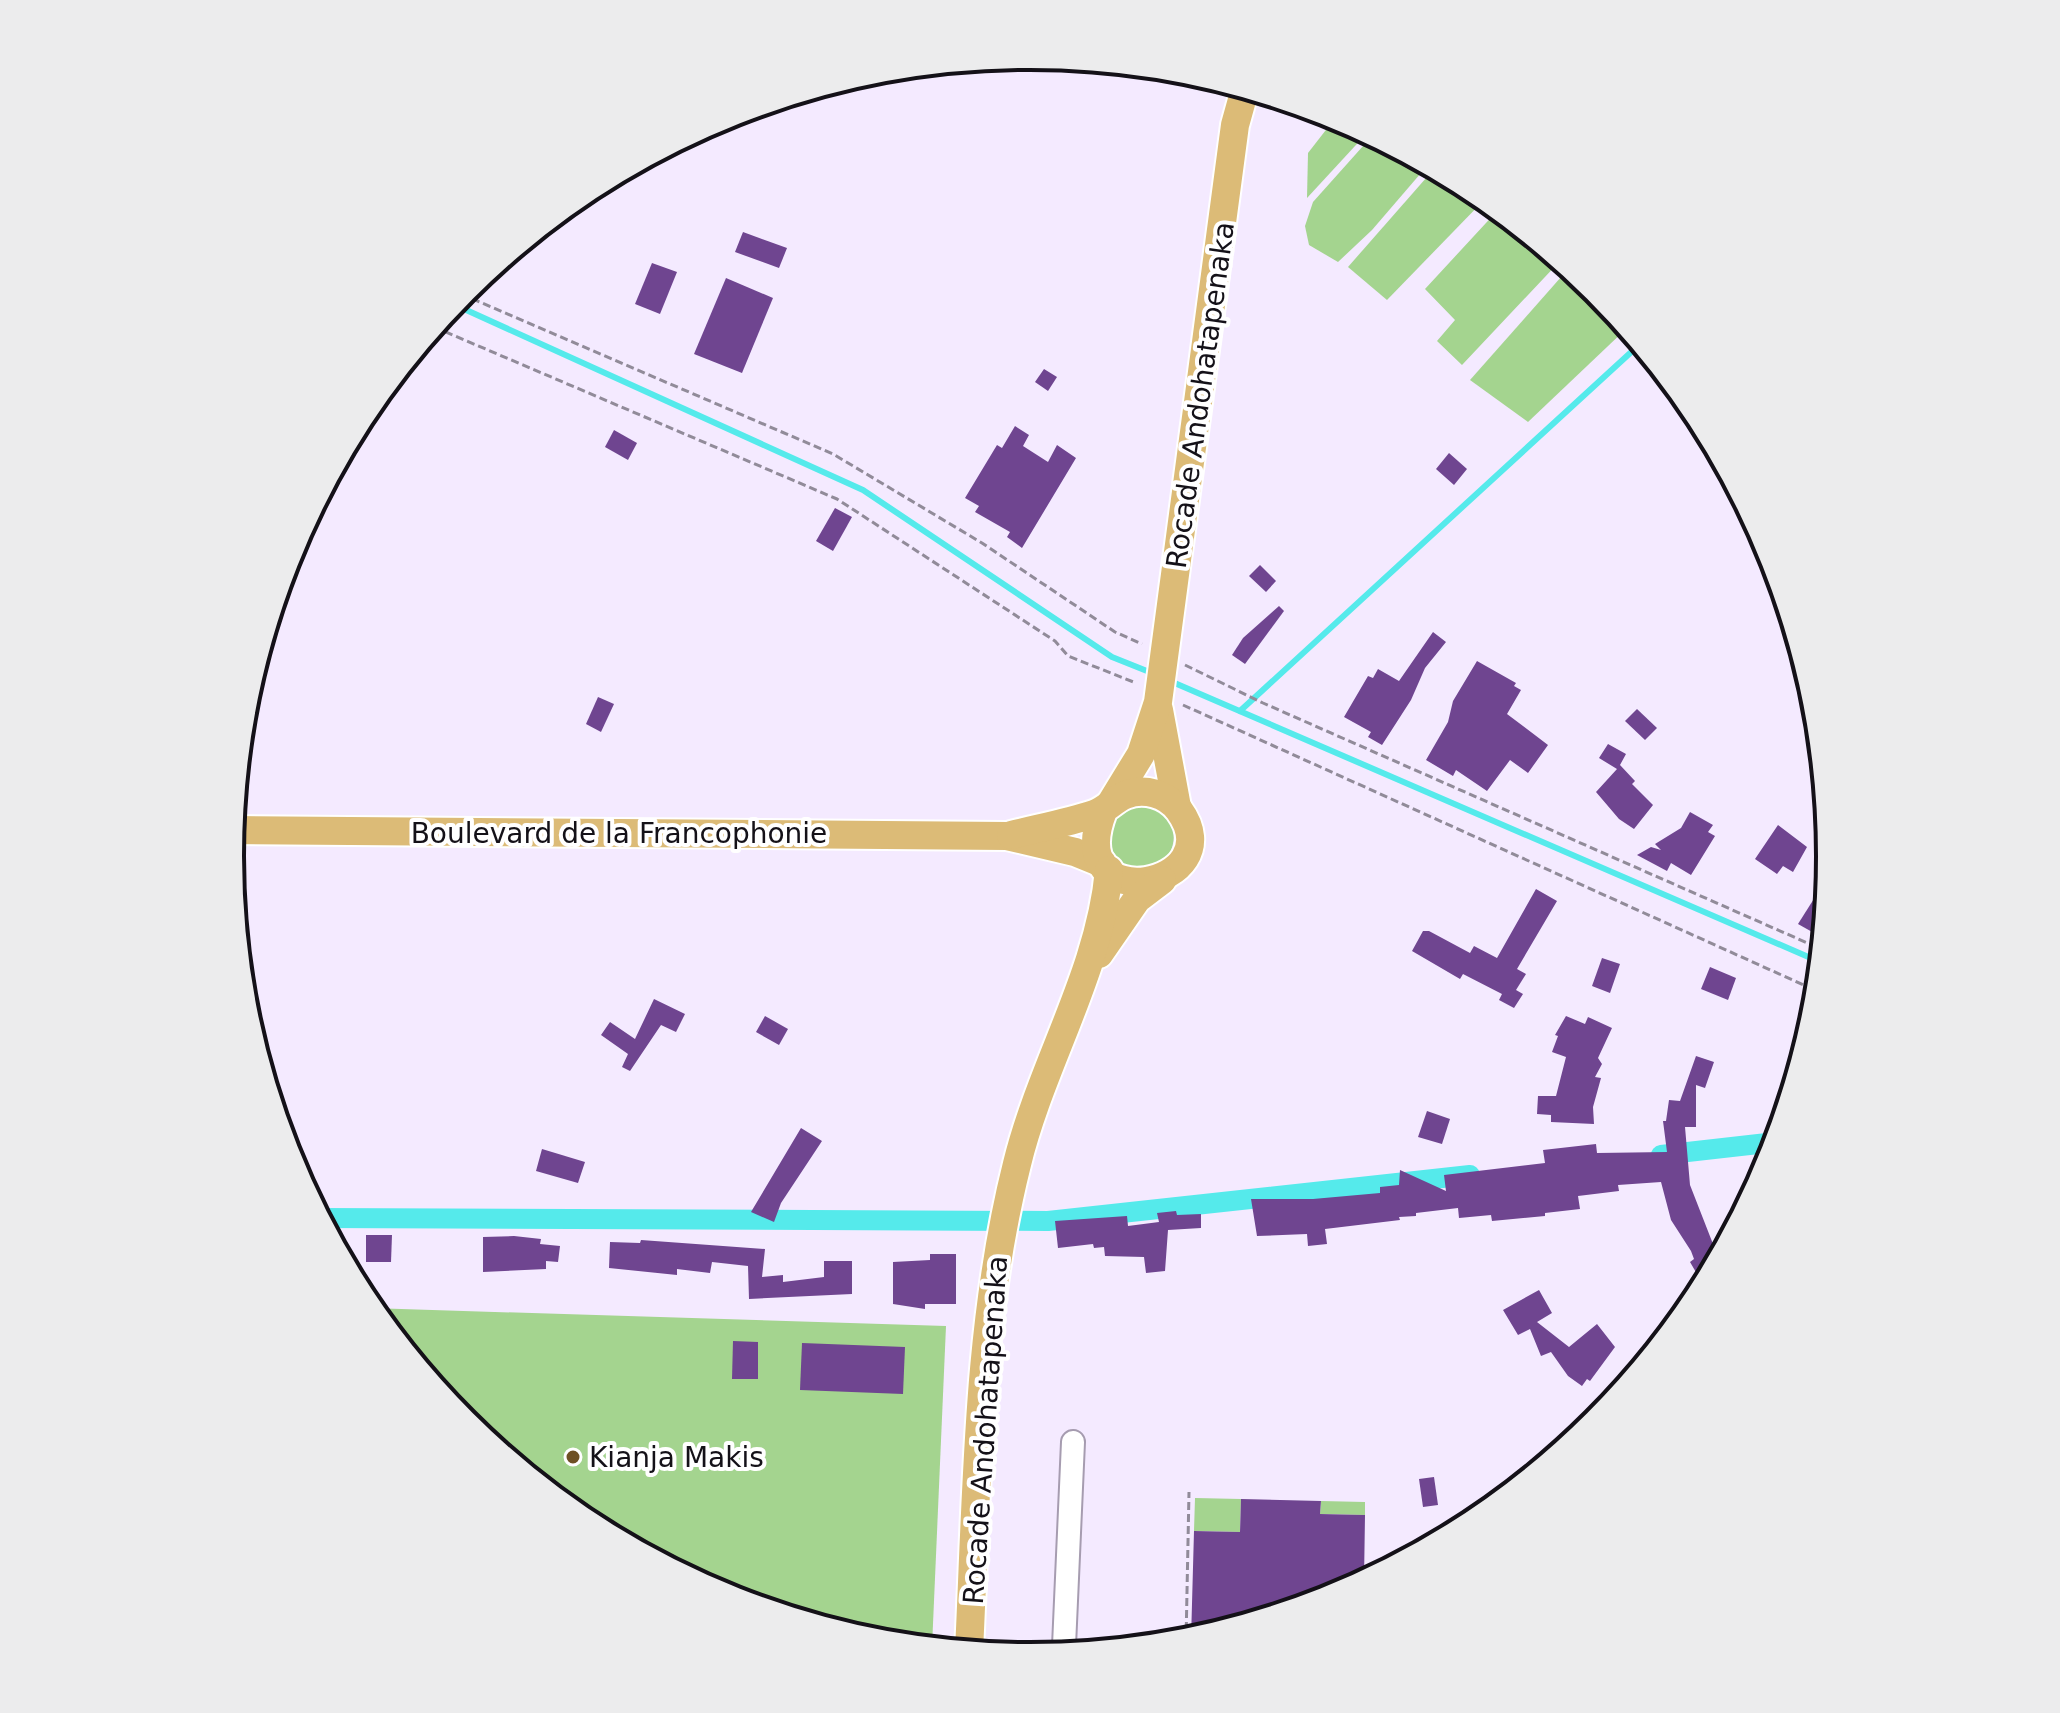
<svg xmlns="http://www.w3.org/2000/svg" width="2060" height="1713" font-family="'DejaVu Sans',sans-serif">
	<rect width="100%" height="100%" fill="#f4eaff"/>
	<g fill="#a4d48f">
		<polygon points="1336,117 1367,133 1307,198 1308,153"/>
		<polygon points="1372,136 1427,166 1372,230 1338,262 1309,245 1305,226 1313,202"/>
		<polygon points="1434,169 1485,199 1387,300 1348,267"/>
		<polygon points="1498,210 1560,261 1462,365 1437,341 1455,320 1425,289"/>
		<polygon points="1569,268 1596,291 1627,328 1528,422 1470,380"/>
		<path d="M1133,800L1166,811C1178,837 1176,846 1160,868L1112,865L1104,820Z"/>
		<polygon points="370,1308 946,1326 932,1647 873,1642 723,1596 585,1522 464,1422"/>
		<polygon points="1195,1498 1241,1499 1240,1532 1194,1531"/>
		<polygon points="1321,1501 1365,1502 1365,1515 1320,1514"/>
	</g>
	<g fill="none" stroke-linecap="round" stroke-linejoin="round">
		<g stroke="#55eaeb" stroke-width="6">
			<polyline points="453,304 863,490 1112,657 1152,673"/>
			<polyline points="1170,681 1820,962"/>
			<polyline points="1240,711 1640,344"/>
		</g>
		<g stroke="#55eaeb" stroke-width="20">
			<polyline points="1661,1155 1776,1142"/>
			<polyline points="320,1218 1048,1221 1470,1175"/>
		</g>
	</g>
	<g fill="#6f4590">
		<polygon points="743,232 787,248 779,268 735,252"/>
		<polygon points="652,263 677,272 660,314 635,304"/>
		<polygon points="726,278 773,298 742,373 694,354"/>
		<polygon points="1044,369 1057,377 1048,391 1035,382"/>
		<polygon points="1015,426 1029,435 1023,446 1048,462 1057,445 1076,458 1022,548 1007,537 1010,532 975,512 979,506 965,498 997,445 1002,448"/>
		<polygon points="614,430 637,443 628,460 605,447"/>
		<polygon points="1449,453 1467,469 1454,485 1436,469"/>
		<polygon points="835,508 852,517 833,551 816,541"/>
		<polygon points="1260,565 1276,581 1266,592 1249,576"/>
		<polygon points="1279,606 1284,611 1245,664 1232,655 1243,638"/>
		<polygon points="1433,632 1446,642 1425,668 1411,700 1382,745 1368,737 1371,732 1344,717 1368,676 1373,678 1378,669 1399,681"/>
		<polygon points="1477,661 1516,683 1514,686 1521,690 1507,714 1548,745 1528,773 1510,760 1487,791 1456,770 1453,776 1426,760 1448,722 1453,701"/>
		<polygon points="598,697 614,704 601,732 586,724"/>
		<polygon points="1637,709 1657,728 1645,740 1625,721"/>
		<polygon points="1608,744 1626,754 1620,765 1635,781 1632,784 1653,805 1634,829 1619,819 1596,792 1617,769 1599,758"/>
		<polygon points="1690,812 1713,825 1708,832 1715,836 1691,875 1671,863 1667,871 1637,855 1651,847 1661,850 1655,844 1681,828"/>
		<polygon points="1778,825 1807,847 1793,872 1783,866 1777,874 1755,859"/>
		<polygon points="1829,875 1825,915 1814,933 1798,924"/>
		<polygon points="1536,889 1557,901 1517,969 1526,974 1516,990 1523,994 1514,1008 1499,1000 1502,994 1463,974 1460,979 1412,951 1423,931 1429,931 1470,953 1474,946 1497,958"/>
		<polygon points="1602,958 1620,964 1610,993 1592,986"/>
		<polygon points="1710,967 1736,978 1728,1000 1701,989"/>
		<polygon points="654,999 685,1014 676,1032 661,1025 630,1071 622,1067 628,1054 601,1035 610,1022 635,1039"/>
		<polygon points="765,1016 788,1029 779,1045 756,1032"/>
		<polygon points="1566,1016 1585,1024 1588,1017 1612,1028 1598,1058 1602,1064 1595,1077 1601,1078 1593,1107 1594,1124 1551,1122 1551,1115 1537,1114 1538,1096 1556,1096 1566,1057 1552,1052 1558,1036 1555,1035"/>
		<polygon points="1696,1056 1714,1062 1705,1088 1696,1085 1696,1127 1685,1127 1690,1185 1713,1244 1733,1232 1704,1286 1690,1262 1694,1259 1691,1251 1671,1220 1661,1182 1618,1185 1619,1191 1578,1196 1580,1209 1545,1213 1545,1216 1492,1221 1491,1215 1459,1218 1458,1208 1416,1213 1416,1216 1399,1217 1400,1220 1325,1229 1327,1244 1308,1246 1307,1234 1257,1236 1251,1199 1313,1199 1380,1193 1380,1187 1399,1185 1400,1170 1446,1191 1444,1175 1545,1163 1543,1150 1596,1144 1597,1153 1667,1152 1663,1121 1666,1121 1669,1100 1680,1101"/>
		<polygon points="1427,1111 1450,1119 1442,1144 1418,1137"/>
		<polygon points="801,1128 822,1141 781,1203 774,1222 751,1212"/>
		<polygon points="542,1149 585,1162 578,1183 536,1171"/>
		<polygon points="1176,1211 1177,1215 1201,1214 1201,1228 1168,1230 1165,1271 1146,1273 1144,1257 1105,1256 1104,1247 1094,1248 1093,1244 1058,1248 1055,1221 1127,1216 1128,1226 1159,1222 1157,1213"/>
		<polygon points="366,1235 392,1235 391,1262 366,1262"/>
		<polygon points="514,1236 541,1239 540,1244 560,1246 558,1262 546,1261 546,1269 483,1272 483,1237"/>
		<polygon points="641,1240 765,1249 762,1277 783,1275 783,1282 824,1277 824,1261 852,1261 852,1294 749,1299 748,1266 712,1262 710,1273 677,1269 677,1275 609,1268 610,1242 640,1243"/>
		<polygon points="930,1254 956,1254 956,1304 925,1304 925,1309 893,1304 893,1262 930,1260"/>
		<polygon points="1539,1290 1552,1313 1537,1322 1569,1347 1597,1324 1615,1347 1590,1381 1587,1379 1582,1386 1568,1376 1551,1352 1541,1356 1530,1329 1518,1335 1503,1310"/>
		<polygon points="733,1341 758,1342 758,1379 732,1379"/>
		<polygon points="802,1343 905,1347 903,1394 800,1390"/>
		<polygon points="1434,1477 1438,1505 1423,1507 1419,1479"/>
		<polygon points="1241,1499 1321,1501 1320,1514 1365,1515 1364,1581 1336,1596 1191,1640 1194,1531 1240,1532"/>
	</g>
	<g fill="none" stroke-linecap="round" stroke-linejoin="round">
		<defs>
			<polyline id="minor" points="1064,1646 1073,1442"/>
			<g id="major">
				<polyline points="1159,710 1177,807"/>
				<polyline points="1111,803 1141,754 1158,702 1235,125 1245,89"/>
				<polyline points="232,830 1007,836 1075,852 1102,863"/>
				<path d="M1011,835C1039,828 1067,823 1094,814C1106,810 1113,800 1125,795C1144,787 1167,794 1179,810C1235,887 1060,922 1103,811"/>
				<polyline points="1099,954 1137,899 1162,880"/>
				<path d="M969,1651C977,1488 977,1323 1017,1164C1041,1065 1100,972 1109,870"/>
			</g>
		</defs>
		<use href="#minor" stroke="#a69cb0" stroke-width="26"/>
		<use href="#major" stroke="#fff" stroke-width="32"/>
		<g stroke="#918b99" stroke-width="3" stroke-dasharray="8 4" stroke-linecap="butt">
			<polyline points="461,294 833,454 982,543 1115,632 1142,644"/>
			<polyline points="434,327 837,499 1055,641 1068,656 1136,683"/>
			<polyline points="1185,665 1263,703 1821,949"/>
			<polyline points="1183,705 1817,991"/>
			<polyline points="1186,1642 1189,1492"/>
		</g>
		<use href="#minor" stroke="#fff" stroke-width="22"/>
		<use href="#major" stroke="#dcbb77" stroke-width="28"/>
	</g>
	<circle fill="#6e5024" stroke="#fff" stroke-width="3" cx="573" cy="1457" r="8"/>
	<g text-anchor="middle" stroke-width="8" stroke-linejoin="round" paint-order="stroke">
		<g font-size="28" fill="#141118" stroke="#fff">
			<text transform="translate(1200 395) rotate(-82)" y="10">Rocade Andohatapenaka</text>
			<text x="619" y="843">Boulevard de la Francophonie</text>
			<text transform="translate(985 1430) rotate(-86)" y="10">Rocade Andohatapenaka</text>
		</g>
		<g font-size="28" fill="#141118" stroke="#fff" text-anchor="start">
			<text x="589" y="1467">Kianja Makis</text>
		</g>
	</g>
	<path d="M0 0H2060V1713H0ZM244 856a786 786 0 1 1 1572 0a786 786 0 1 1-1572 0Z" fill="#ececed" fill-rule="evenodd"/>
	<path fill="none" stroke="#141118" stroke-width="4" d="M244 856a786 786 0 1 1 1572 0a786 786 0 1 1-1572 0Z"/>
</svg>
